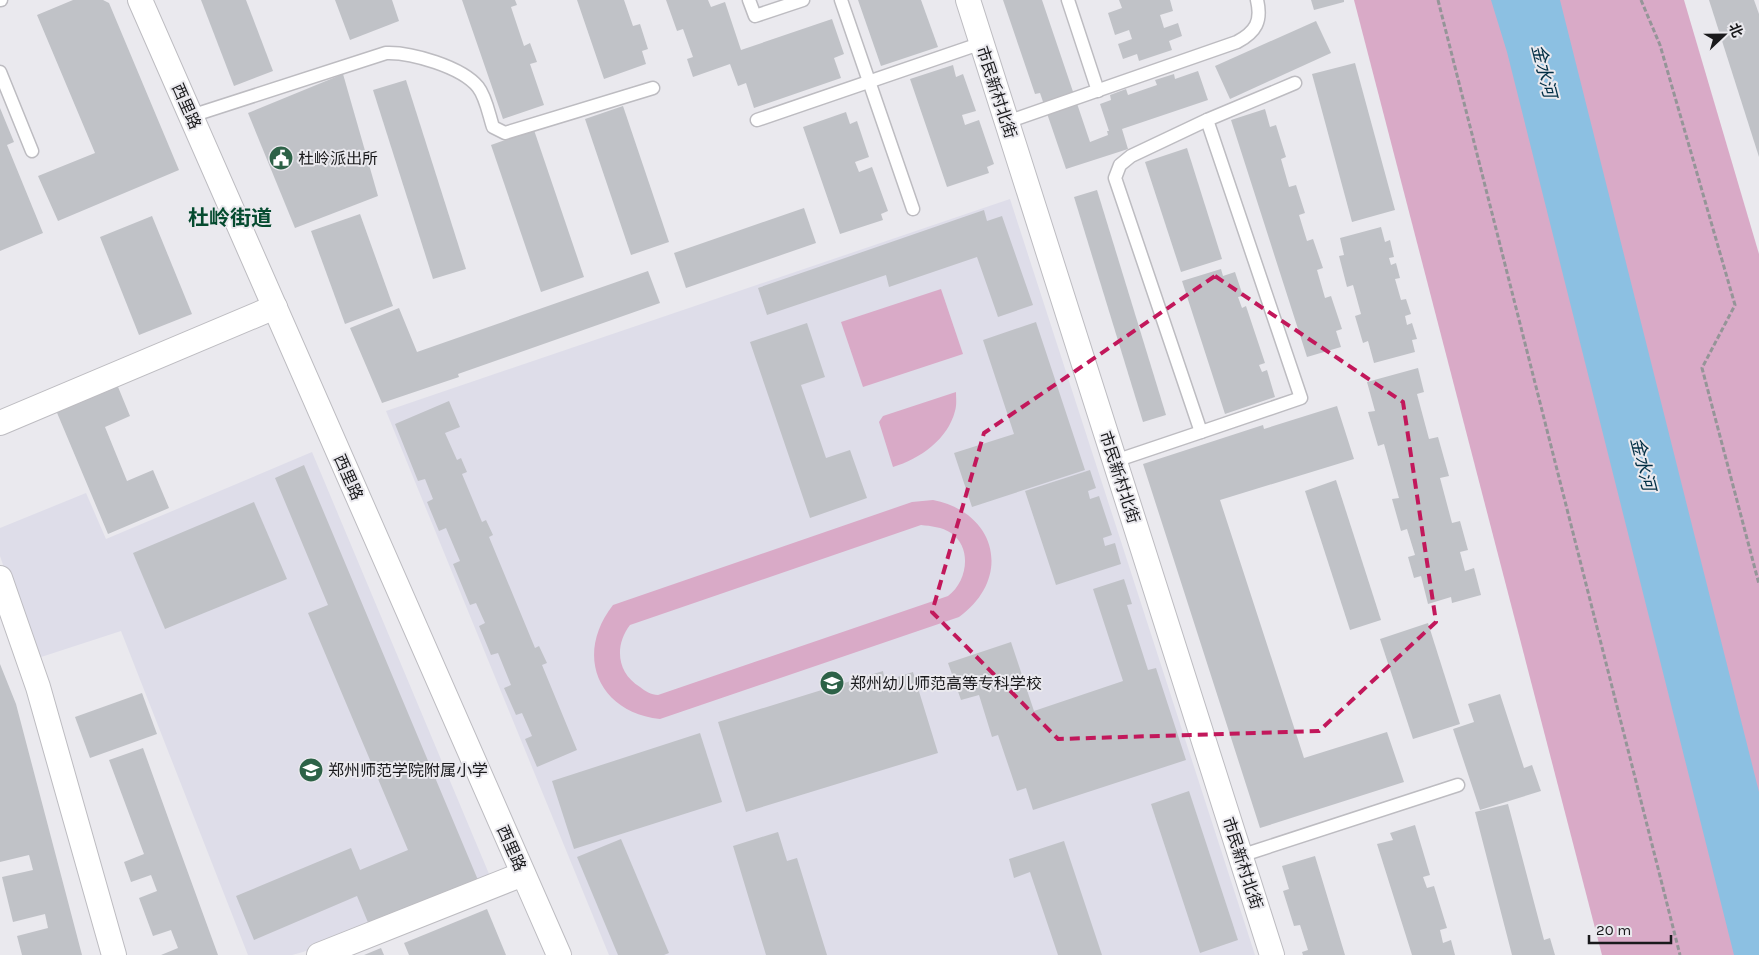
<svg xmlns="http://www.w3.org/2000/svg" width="1759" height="955" font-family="Karla,'Noto Sans SC',sans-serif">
	<rect width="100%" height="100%" fill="#eae9ee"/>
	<g fill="#dedde9">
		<polygon points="1010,199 1255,955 609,955 386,411"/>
		<polygon points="312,452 492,881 303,952 292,955 248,955 121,631 35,659 0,556 0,528 86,493 106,539"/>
	</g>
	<g fill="#d9aac7" fill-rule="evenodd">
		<polygon points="1354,0 1684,0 1759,254 1759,955 1602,955"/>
		<polygon points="941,289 963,354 863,387 841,322"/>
		<path d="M956,392C956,398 957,405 955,411C948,439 920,459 893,467L879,422L883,416Z"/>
		<path d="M933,500C998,513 1012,579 959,617L660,719C598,712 574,655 613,605L912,502ZM921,525C931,526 942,527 951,533C973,548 967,582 948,596L658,695C651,695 645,691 640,687C617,673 614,646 630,625Z"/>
	</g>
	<polygon fill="#8cc0e2" points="1491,0 1560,0 1759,792 1759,955 1734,955 1507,52"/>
	<g fill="#c0c2c7">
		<polygon points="73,0 103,0 109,3 179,170 58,221 38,176 95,153 37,15"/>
		<polygon points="201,0 246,0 273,71 234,86"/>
		<polygon points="335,0 392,0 399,21 350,40"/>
		<polygon points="462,0 515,0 517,5 511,7 524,46 530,43 537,62 530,64 544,105 503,119"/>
		<polygon points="577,0 624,0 633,26 640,24 648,49 642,51 646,64 604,79"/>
		<polygon points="666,0 708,0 711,7 725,2 741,50 832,19 844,54 834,58 841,78 754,108 746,83 738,86 730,64 693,77 687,59 693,57 683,29 677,31"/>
		<polygon points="858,0 921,0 938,47 881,66"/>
		<polygon points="1003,0 1042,0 1090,142 1108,135 1107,131 1109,131 1100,104 1111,100 1110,95 1126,89 1128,95 1157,85 1155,80 1174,74 1175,79 1198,71 1208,100 1122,129 1128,149 1066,169 1040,93 1035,94"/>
		<polygon points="1119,0 1170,0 1173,11 1160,15 1164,28 1178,23 1182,36 1169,41 1172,50 1139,61 1137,54 1123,59 1118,44 1132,39 1129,30 1115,35 1108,13 1122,8"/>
		<polygon points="1311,0 1344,0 1344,2 1314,10"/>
		<polygon points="1709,0 1754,0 1759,14 1759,157"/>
		<polygon points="1316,21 1331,53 1230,99 1215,66"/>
		<polygon points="1355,63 1395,210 1352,222 1312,74"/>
		<polygon points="953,65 956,77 963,74 976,111 962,115 965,125 979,120 994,164 987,167 989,173 947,187 910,79"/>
		<polygon points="343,74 378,196 295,228 248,113"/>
		<polygon points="406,80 466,269 433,279 373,90"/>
		<polygon points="623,106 669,242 631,255 585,119"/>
		<polygon points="0,108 14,142 7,145 43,233 0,251"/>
		<polygon points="1265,109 1270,127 1276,125 1286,157 1281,159 1289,187 1296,185 1305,213 1299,215 1307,241 1313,239 1323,268 1317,270 1325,298 1331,296 1342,329 1336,331 1341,347 1307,357 1231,120"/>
		<polygon points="846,112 850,124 857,121 869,157 855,162 859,172 872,167 888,211 881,214 883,220 840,234 803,127"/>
		<polygon points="534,130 584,277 541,292 491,145"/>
		<polygon points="1187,148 1222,259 1181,272 1145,162"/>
		<polygon points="1097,190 1166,415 1143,422 1074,197"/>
		<polygon points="804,208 816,243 686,288 674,253"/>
		<polygon points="984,210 987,221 1002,216 1033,305 998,317 977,257 889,287 886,275 767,315 758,288"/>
		<polygon points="360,214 393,306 345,324 311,231"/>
		<polygon points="152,216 192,314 139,335 100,237"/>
		<polygon points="1381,227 1385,242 1390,240 1394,257 1389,258 1391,265 1396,263 1400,278 1395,279 1401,300 1406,299 1411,314 1405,316 1407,325 1412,323 1417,339 1412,340 1415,352 1374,363 1368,341 1363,343 1355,316 1361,314 1353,285 1347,287 1339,256 1344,255 1340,238"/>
		<polygon points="1221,269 1223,276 1235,272 1243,296 1238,297 1242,308 1246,306 1265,363 1259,365 1262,372 1267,370 1275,397 1225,414 1182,281"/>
		<polygon points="648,271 660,303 458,374 459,377 382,403 350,328 399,308 417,352"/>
		<polygon points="1036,322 1085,470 972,507 954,453 1014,434 983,340"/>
		<polygon points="807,323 825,377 801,385 826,458 850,450 867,498 810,518 750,342"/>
		<polygon points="1418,368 1424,392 1417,394 1429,439 1438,437 1449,476 1440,478 1452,523 1460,521 1468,550 1460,552 1465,571 1474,568 1481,595 1452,603 1451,597 1428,604 1421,576 1414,578 1408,557 1415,555 1407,529 1401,531 1392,499 1399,498 1384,444 1378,446 1368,412 1375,411 1367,382"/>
		<polygon points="116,382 130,416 105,427 127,481 153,470 169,508 108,534 55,408"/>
		<polygon points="449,401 460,427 445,433 457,460 461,458 467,472 462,474 482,522 486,520 493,535 489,537 535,648 539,646 547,663 542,665 577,750 537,767 525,739 532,736 522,713 516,715 504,688 511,685 498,653 491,655 479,626 485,623 476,603 470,605 453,564 460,561 446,528 439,531 427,502 433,499 425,479 418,481 395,424"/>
		<polygon points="1337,406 1354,459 1220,500 1304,758 1387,732 1404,782 1260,828 1143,464 1263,425 1264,429"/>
		<polygon points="304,465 478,880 369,925 357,896 254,940 236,896 351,848 360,870 408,850 308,613 328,605 275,478"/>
		<polygon points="1090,470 1096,488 1088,491 1090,499 1099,496 1112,535 1103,538 1105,546 1115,543 1121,564 1056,585 1025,491"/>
		<polygon points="1336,480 1381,620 1350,630 1305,491"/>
		<polygon points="254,502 287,579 165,629 133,553"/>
		<polygon points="1124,579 1132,604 1127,605 1148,670 1156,668 1186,760 1033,810 1026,788 1017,791 998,735 992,737 979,695 961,700 948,663 1011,642 1034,711 1123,681 1093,589"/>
		<polygon points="1428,623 1460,724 1413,739 1380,639"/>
		<polygon points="0,664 16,704 82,955 22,955 17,936 48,928 45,914 13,922 2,877 33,870 29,855 0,862"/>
		<polygon points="883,671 885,681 913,672 938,753 746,812 718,722"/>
		<polygon points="142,693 157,734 90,758 75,717"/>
		<polygon points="1500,694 1524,768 1532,765 1541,791 1480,810 1453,729 1474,722 1468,704"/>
		<polygon points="700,733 722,802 574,849 552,781"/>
		<polygon points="143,748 175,837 218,955 161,955 178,948 171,930 153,936 139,898 157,891 151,875 131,882 124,862 144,854 109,760"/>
		<polygon points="1189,791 1238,940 1200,953 1151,804"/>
		<polygon points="1508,804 1544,940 1550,938 1555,955 1512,955 1475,812"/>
		<polygon points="1415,825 1430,875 1423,877 1427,888 1434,886 1447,928 1440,930 1443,943 1451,940 1455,955 1412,955 1377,844 1393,840 1390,833"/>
		<polygon points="778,832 787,861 797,858 827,955 766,955 733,846"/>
		<polygon points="621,839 669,953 664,955 618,955 577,857"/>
		<polygon points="1064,841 1102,955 1058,955 1030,872 1014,878 1009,859"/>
		<polygon points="1315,856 1345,955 1303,955 1302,952 1308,950 1300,925 1294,926 1283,891 1289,889 1282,866"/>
		<polygon points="487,909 506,955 409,955 404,943"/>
		<polygon points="381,948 384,955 364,955"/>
	</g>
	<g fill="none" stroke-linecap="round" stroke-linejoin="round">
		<defs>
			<g id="lane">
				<polyline points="0,0 1,0"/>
				<polyline points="749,0 755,16 803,0"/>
				<polyline points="841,0 913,209"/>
				<polyline points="1068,0 1098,91"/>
				<polyline points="0,72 32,151"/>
				<path d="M191,116L386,53C411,52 462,67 478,87C486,97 489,115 493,127L505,133L653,88"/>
				<polyline points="757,120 982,43"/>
				<path d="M1007,122L1237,42C1256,32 1262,21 1257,0"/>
				<polyline points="1201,432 1301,398 1207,120"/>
				<polyline points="1115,461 1201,432 1115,178 1120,165 1131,156 1207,120 1295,83"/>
				<polyline points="1240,856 1458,785"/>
			</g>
			<g id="street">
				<polyline points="140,0 559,955"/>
				<polyline points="968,0 1272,955"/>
				<polyline points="0,423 275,307"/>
				<polyline points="0,578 38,687 114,955"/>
				<polyline points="319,955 523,874"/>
			</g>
		</defs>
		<use href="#lane" stroke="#bdbcc1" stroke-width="15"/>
		<use href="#street" stroke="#bdbcc1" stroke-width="26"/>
		<g stroke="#959598" stroke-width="3" stroke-dasharray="5 2.5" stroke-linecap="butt">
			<polyline points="1438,0 1680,955"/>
			<polyline points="1641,0 1660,45 1735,305 1702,368 1759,584"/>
		</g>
		<use href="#lane" stroke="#fff" stroke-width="12"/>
		<use href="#street" stroke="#fff" stroke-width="24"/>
	</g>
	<path fill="none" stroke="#c2185b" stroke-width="4" stroke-dasharray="10 6" stroke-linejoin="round" d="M1215,276L1403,402L1436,622L1319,731L1058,739L932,612L984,433Z"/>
	<defs>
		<symbol id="civic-disc" viewBox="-11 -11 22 22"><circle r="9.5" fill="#2d6247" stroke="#eae9ee"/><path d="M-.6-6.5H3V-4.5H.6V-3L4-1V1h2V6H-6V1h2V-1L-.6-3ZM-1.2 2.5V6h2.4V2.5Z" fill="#fff"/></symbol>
		<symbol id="university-disc" viewBox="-11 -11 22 22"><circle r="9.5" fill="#2d6247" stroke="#eae9ee"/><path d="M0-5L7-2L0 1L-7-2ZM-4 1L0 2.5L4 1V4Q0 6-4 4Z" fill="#fff"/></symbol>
		<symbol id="school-disc" viewBox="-11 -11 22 22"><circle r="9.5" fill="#2d6247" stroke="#eae9ee"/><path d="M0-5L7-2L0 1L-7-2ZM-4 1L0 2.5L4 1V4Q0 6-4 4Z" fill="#fff"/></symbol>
	</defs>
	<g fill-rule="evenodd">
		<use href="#civic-disc" x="267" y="144" width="28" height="28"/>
		<use href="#university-disc" x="818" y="669" width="28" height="28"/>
		<use href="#school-disc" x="297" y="756" width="28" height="28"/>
	</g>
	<g text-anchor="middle" stroke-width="4" stroke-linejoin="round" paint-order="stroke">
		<g font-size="16" fill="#1a1a1c" stroke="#eae9ee">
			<text transform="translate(997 92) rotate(72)" y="6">市民新村北街</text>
			<text transform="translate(187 106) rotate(66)" y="6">西里路</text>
			<text transform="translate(349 477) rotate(66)" y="6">西里路</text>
			<text transform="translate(1120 477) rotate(72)" y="6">市民新村北街</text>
			<text transform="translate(512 848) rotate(66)" y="6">西里路</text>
			<text transform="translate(1243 863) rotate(72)" y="6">市民新村北街</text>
		</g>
		<g font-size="16" fill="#1a1a1c" stroke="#eae9ee" text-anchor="start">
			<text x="298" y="164">杜岭派出所</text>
			<text x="850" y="689">郑州幼儿师范高等专科学校</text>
			<text x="328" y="776">郑州师范学院附属小学</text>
		</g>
		<g font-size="18" font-style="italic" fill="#012e44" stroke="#eae9ee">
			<text transform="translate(1544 71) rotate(76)" y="6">金水河</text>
			<text transform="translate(1643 464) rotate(76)" y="6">金水河</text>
		</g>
		<g font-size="21" font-weight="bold" fill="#054b2f" stroke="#eae9ee">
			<text x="230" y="225">杜岭街道</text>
		</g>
	</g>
	<g transform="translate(1724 35) rotate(68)" stroke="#eae9ee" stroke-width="4" paint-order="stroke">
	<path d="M0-4L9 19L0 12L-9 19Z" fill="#1a1a1c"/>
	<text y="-8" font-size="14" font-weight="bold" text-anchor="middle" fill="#1a1a1c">北</text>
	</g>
	<path d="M1589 935v8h82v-8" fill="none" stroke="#1a1a1c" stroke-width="2.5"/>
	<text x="1596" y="935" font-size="15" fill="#1a1a1c" stroke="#eae9ee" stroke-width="4" paint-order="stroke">20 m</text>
</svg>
